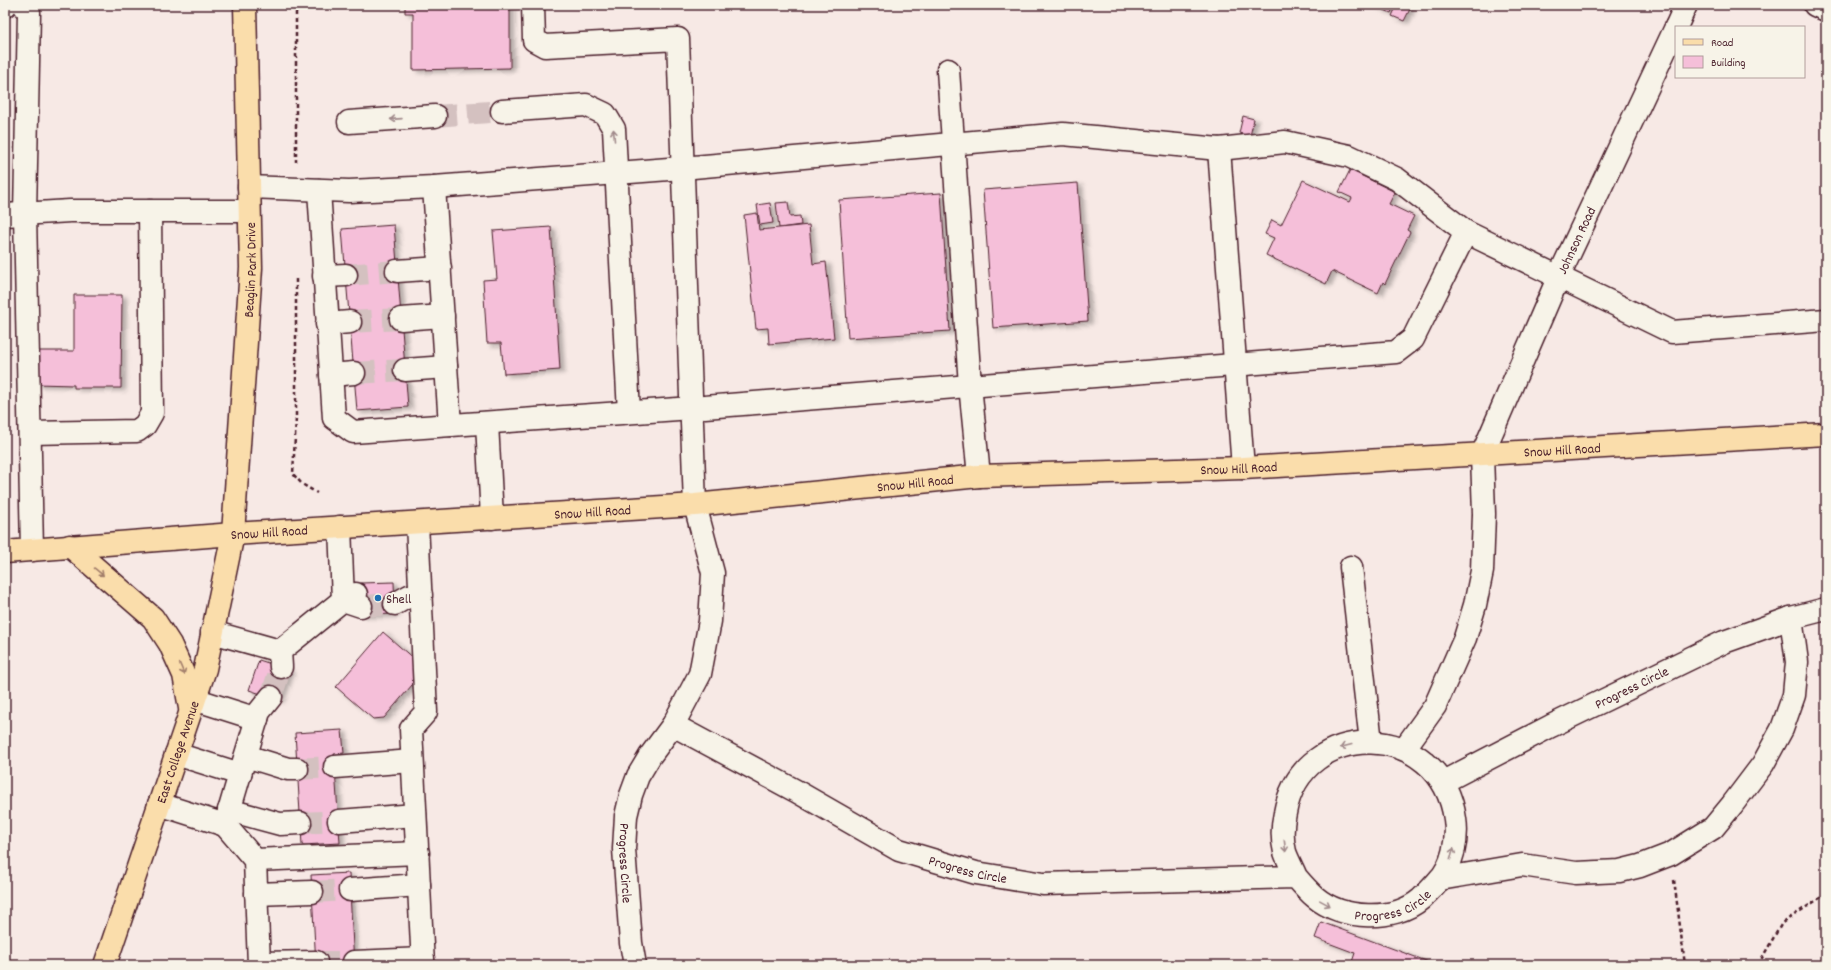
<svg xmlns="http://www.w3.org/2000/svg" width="1831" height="970" font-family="Dekko,sans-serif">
	<defs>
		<filter id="shadow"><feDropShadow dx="4.5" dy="2.5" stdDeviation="2" flood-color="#0004"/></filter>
	</defs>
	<rect width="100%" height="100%" fill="#f7e9e5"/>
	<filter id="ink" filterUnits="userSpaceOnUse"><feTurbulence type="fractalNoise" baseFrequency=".025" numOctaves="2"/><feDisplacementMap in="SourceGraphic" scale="8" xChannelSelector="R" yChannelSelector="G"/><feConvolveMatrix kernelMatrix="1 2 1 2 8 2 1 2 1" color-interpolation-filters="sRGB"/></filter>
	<g filter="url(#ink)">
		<g fill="#f5bfd9" stroke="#4a1f2b" filter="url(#shadow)">
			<polygon points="405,5 510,5 510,68 413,70 413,13 405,13"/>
			<polygon points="1373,5 1394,5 1391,13"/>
			<polygon points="1397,5 1412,5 1404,21 1392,16"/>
			<polygon points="1243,116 1254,119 1250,136 1239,133"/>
			<polygon points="1350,170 1395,192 1389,204 1414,216 1407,230 1410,232 1385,284 1383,282 1378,293 1332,271 1326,284 1266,255 1274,238 1265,234 1272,220 1281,225 1303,180 1350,202 1352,198 1339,192"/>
			<polygon points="1078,183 1088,321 993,328 983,190"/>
			<polygon points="941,193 950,331 848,338 839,200"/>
			<polygon points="788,202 790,217 800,216 801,225 779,228 776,203"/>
			<polygon points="770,203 773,223 760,225 757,205"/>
			<polygon points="757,213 759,230 809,225 813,264 826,262 834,338 769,344 768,328 756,329 744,215"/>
			<polygon points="394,225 408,407 357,411 342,229"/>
			<polygon points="551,227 560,370 504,374 501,343 487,343 483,280 497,279 493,231"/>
			<polygon points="74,295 122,295 121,388 74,388 74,385 36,384 36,351 74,351"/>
			<polygon points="394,582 395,614 362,615 361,583"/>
			<polygon points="383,632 415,660 418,678 384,718 373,719 336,687"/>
			<polygon points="259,660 290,670 279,700 249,690"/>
			<polygon points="342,730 344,753 334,754 340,843 302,845 295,733"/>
			<polygon points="349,873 354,965 316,965 311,875"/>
			<polygon points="1321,922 1437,965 1351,965 1355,953 1315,938"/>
		</g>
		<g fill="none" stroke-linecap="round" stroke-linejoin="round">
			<g stroke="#d4c1c0" stroke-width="22" stroke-dasharray="22 11" stroke-linecap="butt">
				<polyline points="435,116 502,111"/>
				<polyline points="346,275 397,271"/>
				<polyline points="350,322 401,319"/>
				<polyline points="354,373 405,370"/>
				<polyline points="361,606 395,604"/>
				<polyline points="271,697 281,667"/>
				<polyline points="297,769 335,767"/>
				<polyline points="300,823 339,821"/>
				<polyline points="312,892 350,890"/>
				<polyline points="316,962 354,962"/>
			</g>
			<defs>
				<g id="minor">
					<polyline points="24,5 29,12 25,214 32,550"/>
					<path id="s1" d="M533,5L534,40L545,46L678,39L695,505L713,573L710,621L700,674L673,725L650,756L638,776L631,795L626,816L624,849L631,943L635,965"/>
					<polyline points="1815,5 1826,10"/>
					<polyline points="5,6 6,5"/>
					<polyline points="1676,27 1686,5"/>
					<polyline points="948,70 970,385 979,476"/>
					<polyline points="502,111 586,105 605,114 614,129 629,412"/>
					<polyline points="349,122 435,116"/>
					<polyline points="1219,149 1243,468"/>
					<polyline points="249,187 349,191 434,187 682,168 1063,134 1219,149 1285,142 1349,156 1397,179 1466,232 1672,332 1826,320"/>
					<polyline points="434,187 450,425"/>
					<polyline points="319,190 334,418 353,432 692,408 1396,352 1413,339 1466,232"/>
					<polyline points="5,215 70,211 249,211"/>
					<polyline points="397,271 440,268"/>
					<polyline points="324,276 346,275"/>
					<polyline points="401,319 443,316"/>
					<polyline points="327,324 350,322"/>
					<polyline points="405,370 446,367"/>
					<polyline points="331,375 354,373"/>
					<polyline points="487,423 492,518"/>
					<polyline points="30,433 137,431 145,425 152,413 150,211"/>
					<polyline points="417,523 426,712 411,729 423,965"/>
					<polyline points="340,527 343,600 356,594"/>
					<polyline points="1351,567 1371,742"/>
					<polyline points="395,604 409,596 421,595"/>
					<polyline points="212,632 280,651"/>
					<polyline points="281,667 280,651 343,600 361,606"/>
					<polyline points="194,699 257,719"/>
					<path id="s2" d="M673,725L796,791L899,850L976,873L1043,884L1296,877C1302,884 1308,891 1315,897C1342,920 1394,922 1421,899C1427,893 1433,887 1438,881C1453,866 1458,839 1455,819C1441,719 1302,717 1285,813C1282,826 1282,840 1285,852C1288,861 1293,869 1296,877"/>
					<path id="s3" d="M1404,749L1435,706L1465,638L1475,605L1482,571L1484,514L1482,455L1559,276L1676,27"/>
					<polyline points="176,754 240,774 225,825 255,860 259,965"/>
					<polyline points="246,756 288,769 297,769"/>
					<polyline points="335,767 412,761"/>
					<polyline points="240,774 259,712 271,697"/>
					<path id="s4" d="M1443,782L1551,726L1724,642L1791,618L1826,609"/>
					<polyline points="159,804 225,825"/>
					<polyline points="229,810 280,824 300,823"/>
					<polyline points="339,821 415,815"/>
					<polyline points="255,860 418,853"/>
					<polyline points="1440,879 1522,865 1576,873 1620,871 1640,866 1671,854 1713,828 1732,805 1763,764 1782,729 1794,695 1797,662 1791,618"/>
					<polyline points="350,890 419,885"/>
					<polyline points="256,894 312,892"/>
					<polyline points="354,962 423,959"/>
					<polyline points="259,963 316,962"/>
				</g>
				<g id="major">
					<polyline points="70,546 153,618 170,644 184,675 190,708"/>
					<path id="s5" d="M5,552L233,534L695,505L979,476L1243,468L1826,434"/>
					<path id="s6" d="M105,965L205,669L233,534L251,268L245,5"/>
				</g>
			</defs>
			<use href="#minor" stroke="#4a1f2b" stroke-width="25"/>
			<use href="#major" stroke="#4a1f2b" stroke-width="25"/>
			<g stroke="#4a1f2b" stroke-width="2.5" stroke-dasharray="4 3" stroke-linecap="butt">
				<polyline points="296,5 296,162"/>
				<polyline points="296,279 296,418 293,474 302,484 317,493"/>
				<polyline points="1674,880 1685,965"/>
				<polyline points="1758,965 1782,923 1826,894"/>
			</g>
			<use href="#minor" stroke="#f7f3e8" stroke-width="22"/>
			<use href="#major" stroke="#faddab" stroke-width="22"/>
		</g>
		<defs><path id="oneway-shaft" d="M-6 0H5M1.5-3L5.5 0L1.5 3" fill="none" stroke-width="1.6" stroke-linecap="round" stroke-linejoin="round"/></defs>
		<g stroke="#a0898a">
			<use href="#oneway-shaft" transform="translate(396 119) rotate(176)"/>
			<use href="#oneway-shaft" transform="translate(614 135) rotate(-95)"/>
			<use href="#oneway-shaft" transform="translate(1346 746) rotate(165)"/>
			<use href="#oneway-shaft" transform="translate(1285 846) rotate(83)"/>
			<use href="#oneway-shaft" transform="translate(1452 854) rotate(-74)"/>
			<use href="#oneway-shaft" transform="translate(1325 903) rotate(29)"/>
		</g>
		<g stroke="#a27e6b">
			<use href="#oneway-shaft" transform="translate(99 572) rotate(40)"/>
			<use href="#oneway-shaft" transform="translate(182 669) rotate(67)"/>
		</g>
	</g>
	<circle fill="#1f6fb2" stroke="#f7f3e8" stroke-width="1.5" cx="378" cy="598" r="4"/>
	<g text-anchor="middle" stroke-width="4" stroke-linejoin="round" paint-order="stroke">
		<g font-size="14" fill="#4a1f2b" stroke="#f7f3e8">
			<text dy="5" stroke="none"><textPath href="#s3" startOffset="547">Johnson Road</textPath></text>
			<text dy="5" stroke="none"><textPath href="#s6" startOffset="715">Beaglin Park Drive</textPath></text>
			<text dy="5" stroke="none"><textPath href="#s5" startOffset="1561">Snow Hill Road</textPath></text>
			<text dy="5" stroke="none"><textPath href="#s5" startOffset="1237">Snow Hill Road</textPath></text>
			<text dy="5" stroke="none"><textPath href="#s5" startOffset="913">Snow Hill Road</textPath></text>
			<text dy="5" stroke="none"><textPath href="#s5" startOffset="589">Snow Hill Road</textPath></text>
			<text dy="5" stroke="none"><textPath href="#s5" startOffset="265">Snow Hill Road</textPath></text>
			<text dy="5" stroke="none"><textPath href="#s4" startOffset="211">Progress Circle</textPath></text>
			<text dy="5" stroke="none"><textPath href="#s6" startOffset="225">East College Avenue</textPath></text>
			<text dy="5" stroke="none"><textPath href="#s1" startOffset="1028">Progress Circle</textPath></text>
			<text dy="5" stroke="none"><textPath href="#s2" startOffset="330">Progress Circle</textPath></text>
			<text dy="5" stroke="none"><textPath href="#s2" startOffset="771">Progress Circle</textPath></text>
		</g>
		<g font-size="14" fill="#4a1f2b" stroke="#f7f3e8" text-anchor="start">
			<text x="386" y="603">Shell</text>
		</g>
	</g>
	<rect width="1831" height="970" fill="none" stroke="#f7f3e8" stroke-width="20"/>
	<rect x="10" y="10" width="1811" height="950" fill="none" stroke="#4a1f2b" stroke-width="1.5" filter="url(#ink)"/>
	<rect x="1675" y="26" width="130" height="52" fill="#f7f3e8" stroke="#b29e9c"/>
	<rect x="1683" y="39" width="20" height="6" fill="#faddab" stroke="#b29e9c"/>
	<text x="1711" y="46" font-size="12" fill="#4a1f2b">Road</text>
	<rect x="1683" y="56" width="20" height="12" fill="#f5bfd9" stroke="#b29e9c"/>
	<text x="1711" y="66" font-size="12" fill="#4a1f2b">Building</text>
</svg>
